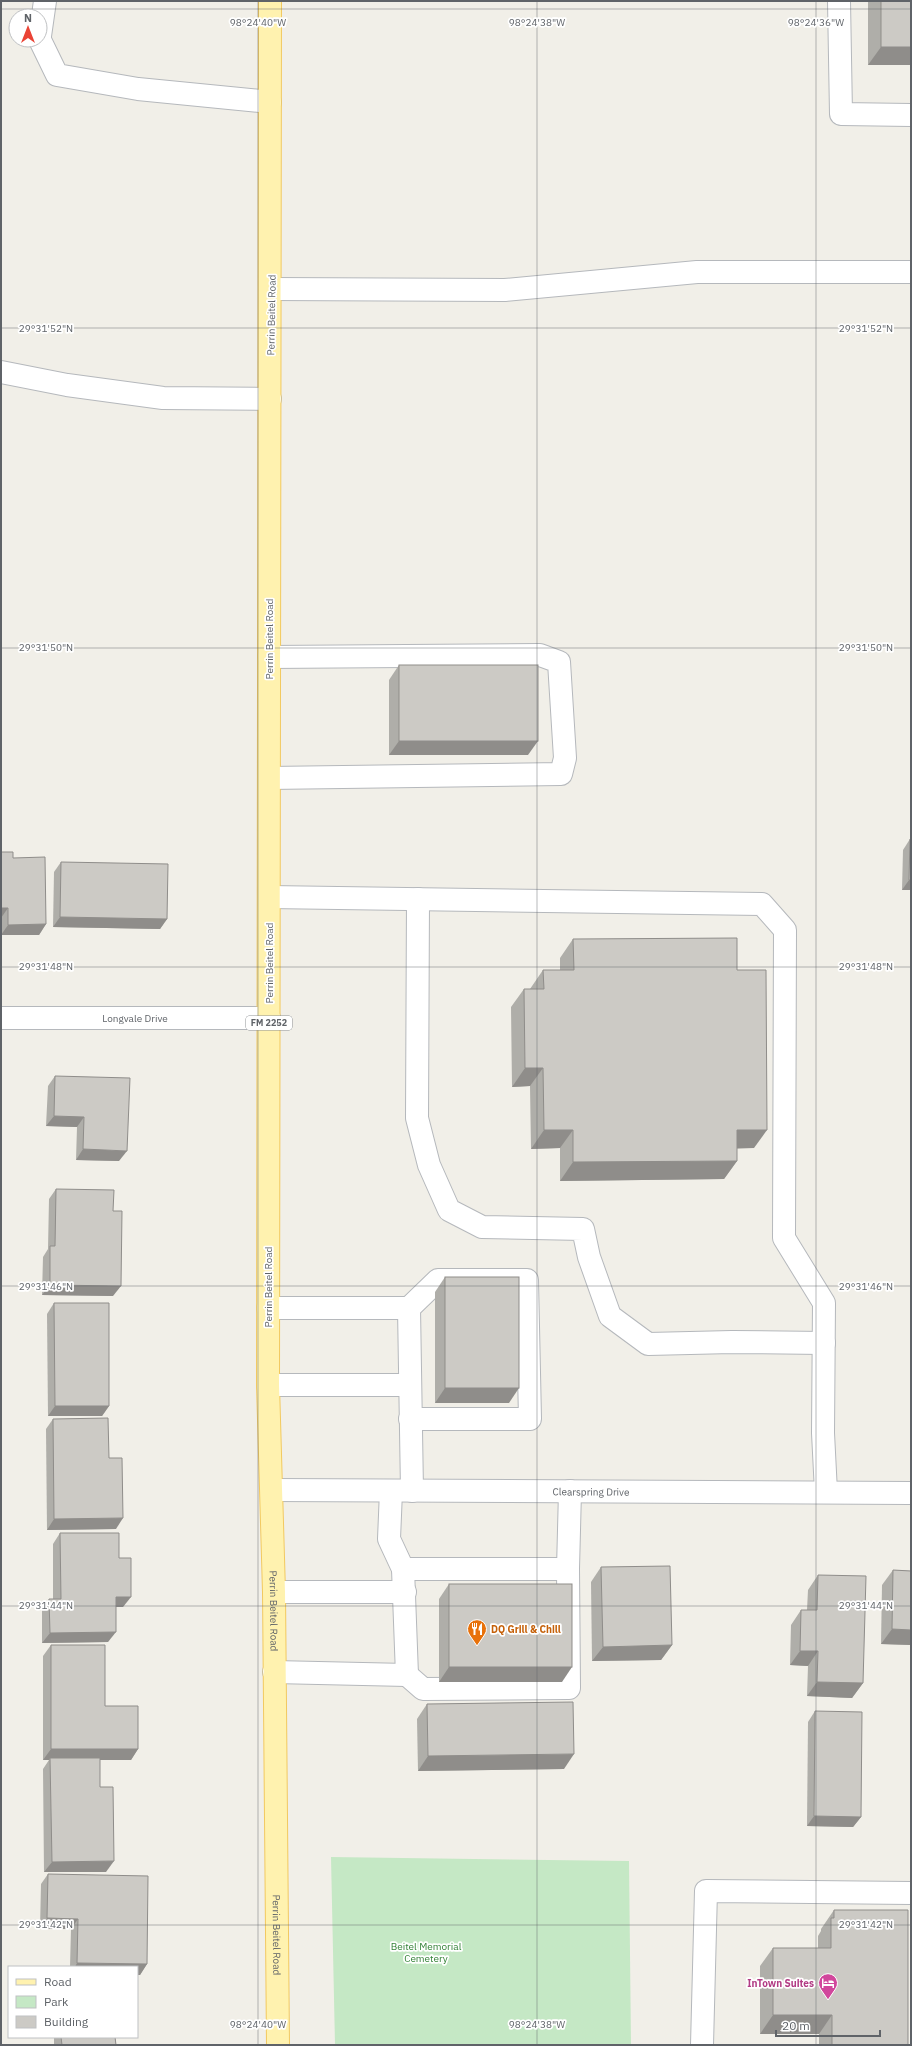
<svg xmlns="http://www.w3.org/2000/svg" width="912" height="2046" font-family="'IBM Plex Sans',sans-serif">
	<rect width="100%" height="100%" fill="#f1efe8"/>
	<polygon fill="#c5e8c5" points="331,1857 629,1861 631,2045 335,2045"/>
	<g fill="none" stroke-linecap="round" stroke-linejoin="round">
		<defs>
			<g id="minor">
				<polyline points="839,1 841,114 911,115"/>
				<polyline points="40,36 45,1"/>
				<polyline points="40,40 57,75 138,89 270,102"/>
				<polyline points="271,289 505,290 697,272 911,272"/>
				<polyline points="1,372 67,385 163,398 270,399"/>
				<polyline points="269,657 540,655 559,662 565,758 561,774 269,778"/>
				<polyline points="269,897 762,904 785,930 784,1238 824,1303 823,1433 826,1492"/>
				<polyline points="418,899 417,1118 429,1165 449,1210 482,1227 583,1229 589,1257 610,1316 648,1344 732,1342 824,1343"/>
				<path id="s1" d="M1,1018H269"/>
				<polyline points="268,1308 409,1308 412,1491"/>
				<polyline points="409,1308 438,1280 527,1280 530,1419 410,1419"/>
				<polyline points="268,1385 410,1385"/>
				<path id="s2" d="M272,1490L911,1493"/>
				<polyline points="403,1569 568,1569 570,1491"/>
				<polyline points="274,1592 405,1592"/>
				<polyline points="274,1672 407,1675 403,1569 389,1539 391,1491"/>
				<polyline points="407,1675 423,1689 569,1688 568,1569"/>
				<polyline points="702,2045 706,1891 911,1893"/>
			</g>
			<g id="major">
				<path id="s3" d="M270,1L268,1385L274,1592L278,2045"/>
			</g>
		</defs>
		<use href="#minor" stroke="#b5b8bc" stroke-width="24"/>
		<use href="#major" stroke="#f2c960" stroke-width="24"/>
		<use href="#minor" stroke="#fff" stroke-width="22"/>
		<use href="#major" stroke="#fff2af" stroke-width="22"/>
	</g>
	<g fill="#afaea9">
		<rect x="868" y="1" width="43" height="64"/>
		<polygon points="399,665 528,755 389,755 389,680"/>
		<polygon points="910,839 911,890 902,890 903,850"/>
		<polygon points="1,852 13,858 46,924 39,935 1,935"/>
		<polygon points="61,862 167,919 160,929 53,927 54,872"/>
		<polygon points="573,939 737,970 754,1148 737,1148 737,1161 724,1179 560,1181 560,1148 531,1149 530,1086 512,1087 511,1007 524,989 530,989 543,970 560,970 560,958"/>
		<polygon points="55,1076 119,1161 76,1160 77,1127 46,1126 48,1086"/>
		<polygon points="56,1189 113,1296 42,1295 43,1257 48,1249 49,1199"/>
		<polygon points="445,1277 509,1403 435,1403 435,1292"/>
		<polygon points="54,1303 109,1406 102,1416 48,1416 47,1314"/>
		<polygon points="53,1419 109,1458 116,1529 47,1530 46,1429"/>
		<polygon points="60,1533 119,1558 123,1607 116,1607 108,1642 42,1643 42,1609 49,1599 53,1599 53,1544"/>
		<polygon points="601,1567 672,1645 661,1660 592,1661 591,1582"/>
		<polygon points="893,1570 911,1571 911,1645 881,1644 882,1585"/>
		<polygon points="818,1575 863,1683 852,1698 807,1696 808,1666 790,1665 791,1625 801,1610 807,1610 808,1590"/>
		<polygon points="449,1584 562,1682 439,1682 439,1599"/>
		<polygon points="51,1645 105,1706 138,1749 131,1760 100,1760 100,1787 106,1872 44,1872 43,1769 49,1760 43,1760 43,1656"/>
		<polygon points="427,1704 564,1769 418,1771 417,1719"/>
		<polygon points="815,1711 861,1817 853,1827 807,1826 808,1722"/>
		<polygon points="48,1874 147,1964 140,1975 137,1975 137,1967 70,1967 71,1929 40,1929 41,1884"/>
		<polygon points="834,1910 908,2045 819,2045 819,2034 760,2034 760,1966 773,1948 818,1948 818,1936 821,1931 821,1929"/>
		<polygon points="54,2037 115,2037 116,2045 54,2045"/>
	</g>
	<g fill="#8f8d8a">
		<polygon points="881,47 911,47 911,65 868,65"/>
		<polygon points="399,741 538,741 528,755 389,755"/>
		<polygon points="909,880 911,880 911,890 902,890"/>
		<polygon points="1,908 8,908 1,918"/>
		<polygon points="60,917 167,919 160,929 53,927"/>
		<polygon points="46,924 39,935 1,935 8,925"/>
		<polygon points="525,1068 543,1068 530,1086 512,1087"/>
		<polygon points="54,1116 84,1117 77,1127 46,1126"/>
		<polygon points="544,1130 573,1130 560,1148 531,1149"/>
		<polygon points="737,1130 767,1130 754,1148 724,1149"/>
		<polygon points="83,1149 127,1151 119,1161 76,1160"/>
		<polygon points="737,1161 724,1179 560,1181 573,1162"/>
		<polygon points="50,1285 121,1286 113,1296 42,1295"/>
		<polygon points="445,1388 519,1388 509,1403 435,1403"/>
		<polygon points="55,1406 109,1406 102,1416 48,1416"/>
		<polygon points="123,1518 116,1529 47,1530 54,1519"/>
		<polygon points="116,1597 131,1597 123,1607 108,1607"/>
		<polygon points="892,1629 911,1630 911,1645 881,1644"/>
		<polygon points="116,1632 108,1642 42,1643 50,1633"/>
		<polygon points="672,1645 661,1660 592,1661 603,1647"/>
		<polygon points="800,1651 818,1651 808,1666 790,1665"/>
		<polygon points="449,1667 572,1667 562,1682 439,1682"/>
		<polygon points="817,1682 863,1683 852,1698 807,1696"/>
		<polygon points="51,1749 138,1749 131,1760 50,1760 50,1758 49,1760 43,1760"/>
		<polygon points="574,1754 564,1769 418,1771 428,1756"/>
		<polygon points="814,1816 861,1817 853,1827 807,1826"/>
		<polygon points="114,1861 106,1872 44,1872 52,1862"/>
		<polygon points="47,1918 78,1919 71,1929 40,1929"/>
		<polygon points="77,1963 147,1964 140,1975 137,1975 137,1967 75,1967"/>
		<polygon points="773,2015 832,2015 819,2034 760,2034"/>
	</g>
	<g fill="#cccac5" stroke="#8f8d8a">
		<rect x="881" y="1" width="30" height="46"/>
		<rect x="399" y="665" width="139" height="76"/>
		<polygon points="910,839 911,839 911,880 909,880"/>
		<polygon points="1,852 13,852 13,858 45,857 46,924 8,925 8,908 1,908"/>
		<polygon points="61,862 168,864 167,919 60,917"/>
		<polygon points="737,938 737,970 766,970 767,1130 737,1130 737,1161 573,1162 573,1130 544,1130 543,1068 525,1068 524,989 544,989 543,970 574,970 573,939"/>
		<polygon points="55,1076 130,1078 127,1151 83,1149 84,1117 54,1116"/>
		<polygon points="56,1189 114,1190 113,1211 122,1211 121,1286 50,1285 50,1246 55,1246"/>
		<rect x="445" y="1277" width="74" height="111"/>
		<polygon points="54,1303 109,1303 109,1406 55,1406"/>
		<polygon points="108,1418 109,1458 122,1458 123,1518 54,1519 53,1419"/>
		<polygon points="60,1533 119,1533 119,1558 131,1558 131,1597 116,1597 116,1632 50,1633 49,1599 61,1599"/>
		<polygon points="670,1566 672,1645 603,1647 601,1567"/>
		<polygon points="893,1570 911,1571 911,1630 892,1629"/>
		<polygon points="818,1575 866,1576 863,1683 817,1682 818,1651 800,1651 801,1610 817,1610"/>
		<rect x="449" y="1584" width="123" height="83"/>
		<polygon points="51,1645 105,1645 105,1706 138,1706 138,1749 51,1749"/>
		<polygon points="573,1702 574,1754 428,1756 427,1704"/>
		<polygon points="815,1711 862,1712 861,1817 814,1816"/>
		<polygon points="50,1758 100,1758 100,1787 113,1787 114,1861 52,1862"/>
		<polygon points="48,1874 148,1876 147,1964 77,1963 78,1919 47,1918"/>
		<polygon points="834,1910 908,1910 908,2045 832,2045 832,2015 773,2015 773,1948 831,1948 831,1918 834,1918"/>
		<polygon points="61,2037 115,2037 116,2045 62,2045"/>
	</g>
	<path fill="none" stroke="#5f6368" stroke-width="1" stroke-opacity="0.45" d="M258,1V2045M537,1V2045M816,1V2045M1,9H911M1,328H911M1,648H911M1,967H911M1,1286H911M1,1606H911M1,1925H911"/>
	<defs>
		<symbol id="restaurant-pin" viewBox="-11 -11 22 30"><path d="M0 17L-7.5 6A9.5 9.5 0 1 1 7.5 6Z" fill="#e8710a" stroke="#fff"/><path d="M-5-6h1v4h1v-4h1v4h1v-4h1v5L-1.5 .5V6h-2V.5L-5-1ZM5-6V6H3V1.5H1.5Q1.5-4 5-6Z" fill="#fff"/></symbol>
		<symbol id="hotel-pin" viewBox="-11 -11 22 30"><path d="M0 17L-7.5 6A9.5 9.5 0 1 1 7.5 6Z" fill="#d1479c" stroke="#fff"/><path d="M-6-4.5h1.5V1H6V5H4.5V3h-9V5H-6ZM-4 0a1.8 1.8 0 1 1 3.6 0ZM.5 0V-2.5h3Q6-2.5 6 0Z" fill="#fff"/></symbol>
	</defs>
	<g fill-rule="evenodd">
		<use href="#restaurant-pin" x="466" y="1618" width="22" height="30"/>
		<use href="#hotel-pin" x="817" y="1972" width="22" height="30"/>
	</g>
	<g text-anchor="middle" stroke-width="3.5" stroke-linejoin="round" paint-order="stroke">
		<rect fill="#fff" stroke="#8f9295" stroke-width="1" x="246" y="1016" width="46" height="14" rx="3"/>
		<g font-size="9" font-weight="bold" fill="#5f6368">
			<text x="269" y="1026">FM 2252</text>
		</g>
		<g font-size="10" fill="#5f6368" stroke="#fff">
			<text transform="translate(271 315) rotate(-89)" y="4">Perrin Beitel Road</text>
			<text transform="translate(269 639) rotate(-90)" y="4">Perrin Beitel Road</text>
			<text transform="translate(269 963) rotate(-90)" y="4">Perrin Beitel Road</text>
			<text dy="4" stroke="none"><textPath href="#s1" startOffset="134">Longvale Drive</textPath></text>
			<text transform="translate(268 1287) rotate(-90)" y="4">Perrin Beitel Road</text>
			<text dy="4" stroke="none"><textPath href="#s2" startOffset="319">Clearspring Drive</textPath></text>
			<text dy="4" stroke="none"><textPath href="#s3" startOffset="1610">Perrin Beitel Road</textPath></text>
			<text dy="4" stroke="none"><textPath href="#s3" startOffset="1934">Perrin Beitel Road</textPath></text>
		</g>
		<g font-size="10" font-weight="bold" fill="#c56008" stroke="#fff" text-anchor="start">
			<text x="491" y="1633">DQ Grill &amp; Chill</text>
		</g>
		<g font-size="10" fill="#348238" stroke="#fff">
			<text x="426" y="1950">Beitel Memorial<tspan x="426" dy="12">Cemetery</tspan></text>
		</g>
		<g font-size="10" font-weight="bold" fill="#b23c85" stroke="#fff" text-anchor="end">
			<text x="814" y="1987">InTown Suites</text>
		</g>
	</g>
	<g font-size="10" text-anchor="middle" fill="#5f6368" stroke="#fff" stroke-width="3.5" stroke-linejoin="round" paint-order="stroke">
		<text x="258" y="26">98°24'40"W</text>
		<text x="537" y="26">98°24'38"W</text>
		<text x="816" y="26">98°24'36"W</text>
		<text x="46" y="332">29°31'52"N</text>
		<text x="866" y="332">29°31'52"N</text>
		<text x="46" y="651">29°31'50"N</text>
		<text x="866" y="651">29°31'50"N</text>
		<text x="46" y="970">29°31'48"N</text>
		<text x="866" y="970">29°31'48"N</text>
		<text x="46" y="1290">29°31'46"N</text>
		<text x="866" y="1290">29°31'46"N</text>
		<text x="46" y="1609">29°31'44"N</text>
		<text x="866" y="1609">29°31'44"N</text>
		<text x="46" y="1928">29°31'42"N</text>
		<text x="866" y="1928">29°31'42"N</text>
		<text x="258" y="2028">98°24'40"W</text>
		<text x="537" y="2028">98°24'38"W</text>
	</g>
	<rect width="912" height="2046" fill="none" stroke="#5f6368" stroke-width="4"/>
	<rect x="8" y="1966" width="130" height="72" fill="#ffffff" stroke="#bfc1c3"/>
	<rect x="16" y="1979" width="20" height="6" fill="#fff2af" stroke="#bfc1c3"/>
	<text x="44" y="1986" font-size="12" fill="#5f6368">Road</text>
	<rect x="16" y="1996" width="20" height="12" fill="#c5e8c5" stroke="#bfc1c3"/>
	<text x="44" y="2006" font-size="12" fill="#5f6368">Park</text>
	<rect x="16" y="2016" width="20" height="12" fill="#cccac5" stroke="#bfc1c3"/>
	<text x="44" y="2026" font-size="12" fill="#5f6368">Building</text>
	<g transform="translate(28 28)"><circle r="19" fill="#ffffff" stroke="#bfc1c3"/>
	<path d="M0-3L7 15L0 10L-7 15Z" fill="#ea4335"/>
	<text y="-6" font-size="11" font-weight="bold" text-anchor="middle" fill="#5f6368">N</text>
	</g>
	<path d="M776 2030v6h104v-6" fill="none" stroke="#5f6368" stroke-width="2"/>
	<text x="782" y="2030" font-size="12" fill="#5f6368" stroke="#ffffff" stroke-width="3" paint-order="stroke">20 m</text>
</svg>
